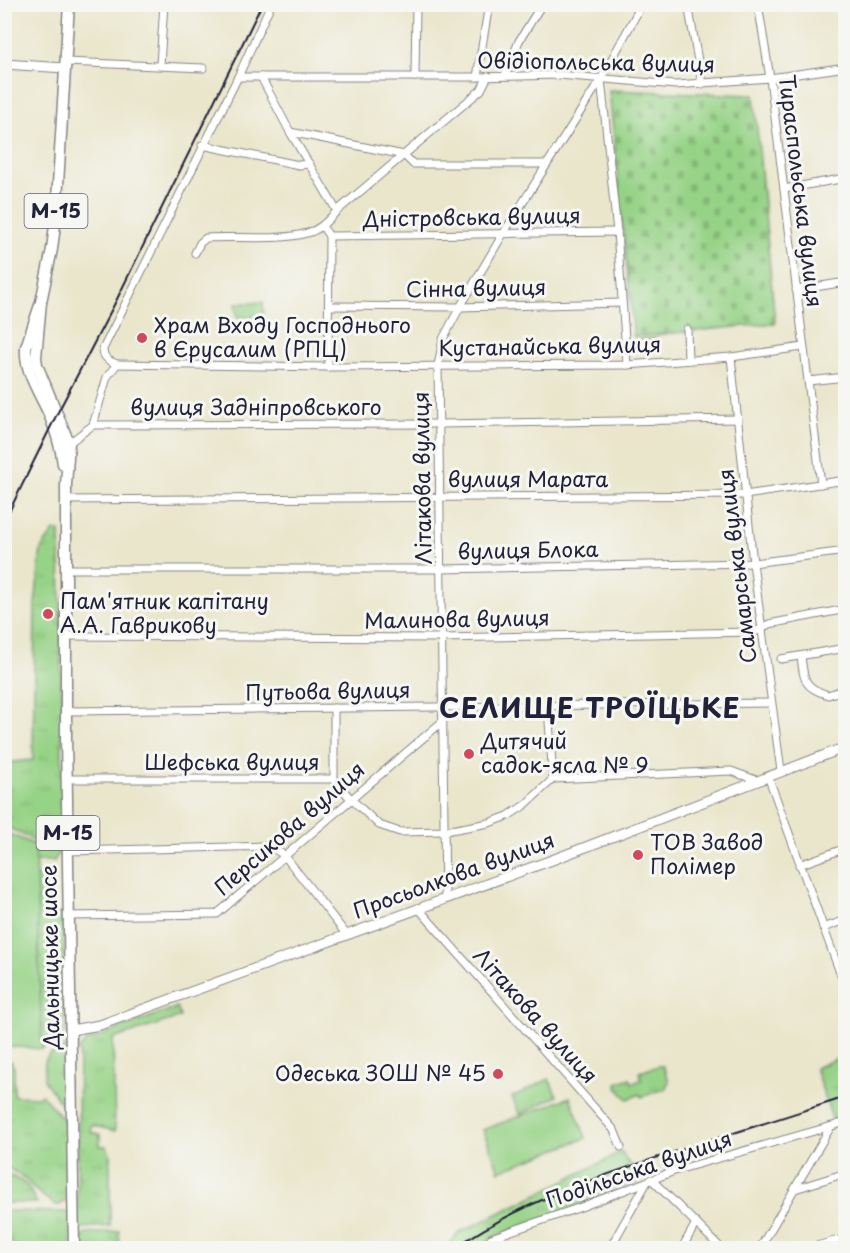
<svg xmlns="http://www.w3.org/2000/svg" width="850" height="1253" font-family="'Playpen Sans',sans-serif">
	<defs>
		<pattern id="grass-tufts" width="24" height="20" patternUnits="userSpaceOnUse" patternTransform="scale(1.5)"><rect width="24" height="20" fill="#97d387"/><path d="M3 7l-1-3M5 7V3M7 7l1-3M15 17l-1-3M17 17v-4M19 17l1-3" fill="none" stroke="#82b575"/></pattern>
		<pattern id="cemetery-stones" width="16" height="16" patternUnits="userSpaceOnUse" patternTransform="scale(1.5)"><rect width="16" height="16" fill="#97d387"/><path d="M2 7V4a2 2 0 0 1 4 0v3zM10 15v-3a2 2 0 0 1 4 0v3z" fill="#82b575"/></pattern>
	</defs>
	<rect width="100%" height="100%" fill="#f6f6f2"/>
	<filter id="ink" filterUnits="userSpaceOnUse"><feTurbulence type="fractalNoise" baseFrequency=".0167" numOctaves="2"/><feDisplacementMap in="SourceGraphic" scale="12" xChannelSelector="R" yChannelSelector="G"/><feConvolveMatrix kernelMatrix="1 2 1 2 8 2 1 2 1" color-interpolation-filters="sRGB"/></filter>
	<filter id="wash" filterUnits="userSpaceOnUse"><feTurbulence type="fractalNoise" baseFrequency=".008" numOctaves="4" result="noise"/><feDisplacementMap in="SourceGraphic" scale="24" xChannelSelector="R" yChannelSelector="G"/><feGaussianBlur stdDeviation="1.35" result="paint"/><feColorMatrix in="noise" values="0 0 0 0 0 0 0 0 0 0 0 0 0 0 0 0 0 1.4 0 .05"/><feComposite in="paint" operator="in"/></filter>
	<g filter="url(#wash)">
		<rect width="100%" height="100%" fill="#eae6cc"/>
		<g fill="url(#grass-tufts)" stroke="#5c7a61" stroke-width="1.5">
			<polygon points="54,531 60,531 63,845 54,861 35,861 35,841 5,826 7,786 4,763 33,760 35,605 41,549"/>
			<polygon points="36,876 50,876 52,914 64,915 64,981 60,983 44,983 44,988 63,991 66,1032 42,1049"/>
			<polygon points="177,1007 180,1017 113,1039 115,1131 91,1125 91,1132 100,1134 100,1146 106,1146 110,1154 110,1226 81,1228 77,1224 79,1049 87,1041"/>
			<polygon points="66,1046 67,1112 44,1080 45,1061 49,1055"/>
			<polygon points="845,1055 845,1117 833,1121 815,1068"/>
			<polygon points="4,1061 11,1061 14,1068 14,1096 38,1097 41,1094 68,1125 70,1197 60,1205 55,1205 35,1190 26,1179 5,1166"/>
			<polygon points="659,1066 663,1066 669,1081 665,1089 641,1097 640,1094 628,1099 617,1088 617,1083 630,1078 632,1083 642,1080 639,1072"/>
			<polygon points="622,1152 627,1161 643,1175 642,1181 490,1238 483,1248 443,1248 461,1232"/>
			<polygon points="5,1172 27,1185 37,1203 5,1203"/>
			<polygon points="6,1211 66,1212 70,1215 71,1248 19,1248 5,1238"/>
			<polygon points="119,1231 120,1248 83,1248 83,1242 77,1242 86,1234"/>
		</g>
		<polygon fill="url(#cemetery-stones)" stroke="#5c7a61" stroke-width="1.5" points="609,90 754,95 775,323 634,337"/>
		<g fill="#97d387" stroke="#5c7a61" stroke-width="1.5">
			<polygon points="263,302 264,316 237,317 236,304"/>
			<polygon points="656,338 657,348 640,351 639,340"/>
			<polygon points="5,832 35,845 42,1049 5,1046"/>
			<polygon points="549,1079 557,1096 520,1114 512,1097"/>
			<polygon points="570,1097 586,1138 499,1171 483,1130"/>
		</g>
	</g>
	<g filter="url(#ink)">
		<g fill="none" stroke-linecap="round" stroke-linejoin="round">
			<defs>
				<g id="street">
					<polyline points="688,4 702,84"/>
					<polyline points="758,4 770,78 821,484"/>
					<polyline points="66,62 203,68"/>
					<polyline points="160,65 164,4"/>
					<polyline points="505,75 519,41 542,4"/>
					<polyline points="238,77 477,77 559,75 676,85 770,78 846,67"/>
					<polyline points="261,77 290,132 337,211"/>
					<polyline points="415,77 416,4"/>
					<polyline points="477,77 489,4"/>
					<polyline points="601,79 617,232 627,365"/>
					<polyline points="290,132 404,155 413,164 547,164"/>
					<polyline points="202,145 299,165 310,164"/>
					<polyline points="784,189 846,178"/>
					<polyline points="322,226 329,236 328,367"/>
					<polyline points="329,236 617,232"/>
					<path d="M195,253L200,243L206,238C235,236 280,241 307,233C320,230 328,220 337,211L481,90L488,76"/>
					<polyline points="796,290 846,282"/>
					<polyline points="330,306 460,307 622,303"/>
					<polyline points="687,329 688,360"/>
					<polyline points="731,357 753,563 781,771"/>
					<polyline points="117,364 328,367 627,365 731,357 803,347"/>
					<polyline points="808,381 846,377"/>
					<path d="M93,425L107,377L117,364C109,361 103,358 103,349L238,77L270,6"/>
					<polyline points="69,443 93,425 440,424 738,419"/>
					<polyline points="66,500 745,495 846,480"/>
					<polyline points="66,569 440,569 753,563 846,551"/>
					<polyline points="66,636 442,638 755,632 769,624 846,609"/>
					<path d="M801,656C804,680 803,687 828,695L846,689"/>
					<polyline points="781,659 846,648"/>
					<polyline points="548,707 553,779"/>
					<polyline points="334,708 334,779"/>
					<path d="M66,711C301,708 536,707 771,703"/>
					<polyline points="768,776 846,989"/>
					<polyline points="67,779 334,779 350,798 379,825 400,832 445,831 489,823 508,816 525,805 553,779 731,771 756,780"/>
					<polyline points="68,851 269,846 284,855 346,934"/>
					<polyline points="799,865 846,848"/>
					<polyline points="445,899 438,366 443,339 460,307 503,234 601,79 642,4"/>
					<polyline points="418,908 614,1130 621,1147"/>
					<polyline points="69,916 217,914 443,721"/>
					<polyline points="823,928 846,920"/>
					<polyline points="651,1179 721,1248"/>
					<polyline points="795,1189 846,1173"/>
					<polyline points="483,1248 491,1238 581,1207 677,1170 846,1122"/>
					<polyline points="610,1248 647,1182"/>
					<polyline points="682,1248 696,1223"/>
					<polyline points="760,1248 830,1128"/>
					<polyline points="809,1248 846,1238"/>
				</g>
				<g id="secondary">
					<polyline points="4,64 65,68"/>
					<polyline points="71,1030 100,1025 552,860 846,747"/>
				</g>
				<g id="primary">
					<polyline points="41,302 36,357 37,365 69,443 66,485 66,736 74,1248"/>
					<path d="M63,464C61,446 55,430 49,414C39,392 24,371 26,347L41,302L52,249L56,217L69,4"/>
				</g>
			</defs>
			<use href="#street" stroke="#868484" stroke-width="9"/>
			<use href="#secondary" stroke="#868484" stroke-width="11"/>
			<use href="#primary" stroke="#868484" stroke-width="13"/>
			<use href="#street" stroke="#fff" stroke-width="7"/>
			<use href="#secondary" stroke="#fff" stroke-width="9"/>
			<use href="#primary" stroke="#fff" stroke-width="10"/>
			<g stroke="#22223b" stroke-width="2">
				<polyline points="7,276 9,259 9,164"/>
				<polyline points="4,305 7,269"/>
				<polyline points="4,345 5,344"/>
				<polyline points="4,522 57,414 115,303 262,4"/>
				<path d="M455,1248C522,1201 603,1175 680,1150C735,1133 790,1115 846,1097"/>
			</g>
		</g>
	</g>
	<g fill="#d1495b" stroke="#f6f6f2" stroke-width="2">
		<circle cx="142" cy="338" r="6"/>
		<circle cx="48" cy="614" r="6"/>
		<circle cx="469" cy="754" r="6"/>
		<circle cx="638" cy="855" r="6"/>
		<circle cx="498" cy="1074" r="6"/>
	</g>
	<g text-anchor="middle" stroke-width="6" stroke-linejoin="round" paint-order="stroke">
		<g fill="#f6f6f2" stroke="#626272" stroke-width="1.5">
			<rect x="24.5" y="194" width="63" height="34" rx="4.5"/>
			<rect x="36.5" y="816" width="63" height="34" rx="4.5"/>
		</g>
		<g font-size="20" font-weight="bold" fill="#22223b">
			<text x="56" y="218">М-15</text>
			<text x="68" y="840">М-15</text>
		</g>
		<g font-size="21" fill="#22223b" stroke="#f6f6f2">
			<text transform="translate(596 63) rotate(1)" y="7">Овідіопольська вулиця</text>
			<text transform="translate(800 191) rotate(83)" y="7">Тираспольська вулиця</text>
			<text transform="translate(472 218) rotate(-1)" y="7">Дністровська вулиця</text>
			<text transform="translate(476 289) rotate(-1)" y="7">Сінна вулиця</text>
			<text transform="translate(550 347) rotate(-1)" y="7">Кустанайська вулиця</text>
			<text x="256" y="415">вулиця Задніпровського</text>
			<text transform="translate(423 478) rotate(-91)" y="7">Літакова вулиця</text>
			<text x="528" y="487">вулиця Марата</text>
			<text transform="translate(528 551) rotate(-1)" y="7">вулиця Блока</text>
			<text transform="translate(738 566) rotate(-97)" y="7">Самарська вулиця</text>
			<text transform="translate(457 620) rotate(-1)" y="7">Малинова вулиця</text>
			<text transform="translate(328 692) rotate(-1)" y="7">Путьова вулиця</text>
			<text x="232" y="770">Шефська вулиця</text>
			<text transform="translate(290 829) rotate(-41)" y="7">Персикова вулиця</text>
			<text transform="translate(454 876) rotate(-20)" y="7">Просьолкова вулиця</text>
			<text transform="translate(51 957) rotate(-91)" y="7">Дальницьке шосе</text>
			<text transform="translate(535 1016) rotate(48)" y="7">Літакова вулиця</text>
			<text transform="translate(639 1170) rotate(-19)" y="7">Подільська вулиця</text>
		</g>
		<g font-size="21" fill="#22223b" stroke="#f6f6f2" text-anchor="start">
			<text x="154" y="333">Храм Входу Господнього<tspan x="154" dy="24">в Єрусалим (РПЦ)</tspan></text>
			<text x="60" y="609">Пам'ятник капітану<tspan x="60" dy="24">А.А. Гаврикову</tspan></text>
			<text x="481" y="749">Дитячий<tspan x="481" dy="24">садок-ясла № 9</tspan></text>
			<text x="650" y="850">ТОВ Завод<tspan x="650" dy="24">Полімер</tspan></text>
			<text x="486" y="1081" text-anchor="end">Одеська ЗОШ № 45</text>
		</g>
		<g font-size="27" font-weight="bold" letter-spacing="1.5" fill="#22223b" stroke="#f6f6f2">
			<text x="590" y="718">СЕЛИЩЕ ТРОЇЦЬКЕ</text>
		</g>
	</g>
	<rect width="850" height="1253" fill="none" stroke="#f6f6f2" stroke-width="24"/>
</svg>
